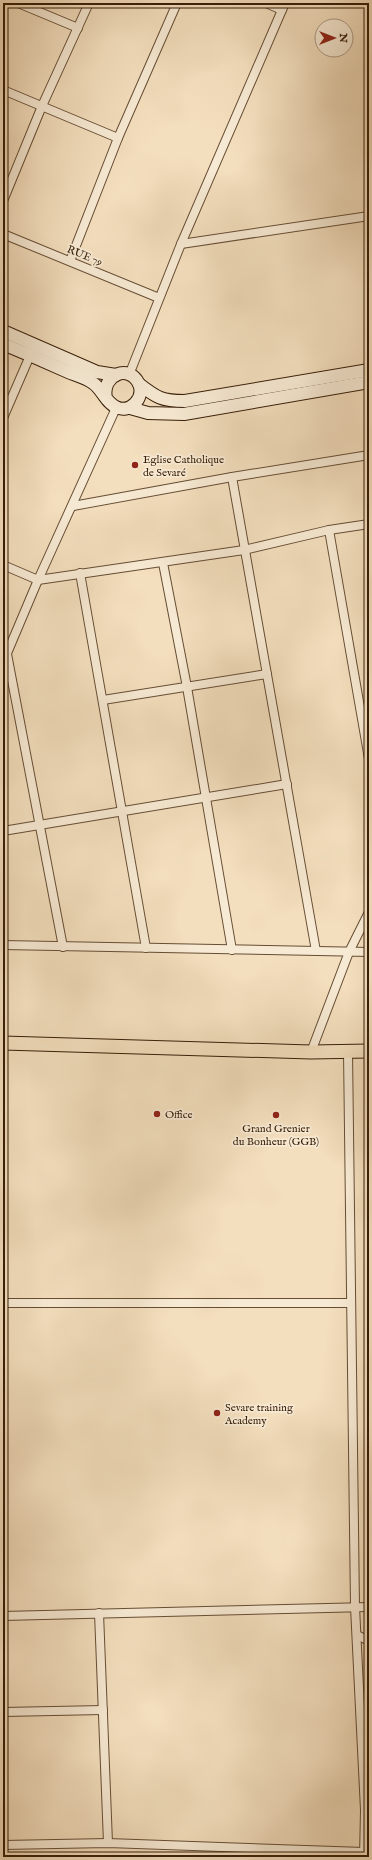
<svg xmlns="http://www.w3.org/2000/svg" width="372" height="1860" font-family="'IM FELL English',serif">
	<rect width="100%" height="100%" fill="#f3debd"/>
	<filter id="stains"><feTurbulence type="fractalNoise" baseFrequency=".005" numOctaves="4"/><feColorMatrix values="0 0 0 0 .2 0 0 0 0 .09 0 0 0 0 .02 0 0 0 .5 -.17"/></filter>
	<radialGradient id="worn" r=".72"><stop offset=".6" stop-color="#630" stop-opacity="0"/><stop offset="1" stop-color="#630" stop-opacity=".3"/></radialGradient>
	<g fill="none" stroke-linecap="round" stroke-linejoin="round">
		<defs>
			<g id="street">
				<polyline points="18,3 78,28"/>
				<polyline points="266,3 282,10"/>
				<polyline points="3,90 118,138"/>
				<polyline points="3,201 42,106 89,3"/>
				<polyline points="3,234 159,298"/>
				<polyline points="181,244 369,216"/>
				<polyline points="70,261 118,138 177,3"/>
				<polyline points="129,375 181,244 285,3"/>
				<polyline points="3,418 32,351"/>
				<polyline points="232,477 316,951"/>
				<polyline points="73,506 232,477 369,455"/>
				<polyline points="329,530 369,759"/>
				<polyline points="163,563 187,687 232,950"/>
				<polyline points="3,565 38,580 244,550 329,530 369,524"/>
				<polyline points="80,573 146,948"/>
				<polyline points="7,654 63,947"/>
				<polyline points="5,658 38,580 116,408"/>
				<polyline points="103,700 267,674"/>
				<polyline points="3,831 287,784"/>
				<polyline points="3,945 369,952"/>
				<polyline points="348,1051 355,1607 365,1810 364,1857"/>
				<polyline points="311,1052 349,952 369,912"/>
				<polyline points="3,1303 350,1303"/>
				<polyline points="99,1613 108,1843"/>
				<polyline points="3,1616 369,1607"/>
				<polyline points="357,1635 369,1641"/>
				<polyline points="3,1712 103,1710"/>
				<polyline points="3,1845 108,1843 364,1852"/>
			</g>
			<g id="secondary">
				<polyline points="3,331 97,372 116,375"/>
				<path d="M3,344C25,353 46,362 68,372C75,375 86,378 93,383C102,389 106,403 116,407C130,414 145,398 139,384C129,363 101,375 106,398"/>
				<path d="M139,384C157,398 162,401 185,401L369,370"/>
				<polyline points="130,408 148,413 184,414 369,382"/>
			</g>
			<polyline id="primary" points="3,1043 311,1052 369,1051"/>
		</defs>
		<use href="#street" stroke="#664d34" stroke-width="10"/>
		<use href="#secondary" stroke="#371d07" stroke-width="14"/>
		<use href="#primary" stroke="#371d07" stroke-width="15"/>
		<use href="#street" stroke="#f7ead4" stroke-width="8"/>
		<use href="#secondary" stroke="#f7ead4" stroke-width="12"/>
		<use href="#primary" stroke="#f3debd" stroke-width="13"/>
	</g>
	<g fill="#8f2418" stroke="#f7ead4" stroke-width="1.5">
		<circle cx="135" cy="465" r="4"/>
		<circle cx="157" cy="1114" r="4"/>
		<circle cx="276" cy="1115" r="4"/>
		<circle cx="217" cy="1413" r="4"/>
	</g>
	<g text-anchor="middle" stroke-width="3.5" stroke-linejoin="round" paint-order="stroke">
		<g font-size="11" fill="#371d07" stroke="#f7ead4">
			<text transform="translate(85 255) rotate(22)" y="4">RUE 79</text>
		</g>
		<g font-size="11" fill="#371d07" stroke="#f7ead4" text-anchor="start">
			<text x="143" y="463">Eglise Catholique<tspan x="143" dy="13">de Sevaré</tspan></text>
			<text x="165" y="1118">Office</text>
			<text x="276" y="1132" text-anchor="middle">Grand Grenier<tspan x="276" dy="13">du Bonheur (GGB)</tspan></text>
			<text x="225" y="1411">Sevare training<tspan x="225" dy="13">Academy</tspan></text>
		</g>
	</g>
	<rect width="372" height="1860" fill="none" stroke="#f3debd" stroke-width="16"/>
	<rect x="4" y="4" width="364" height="1852" fill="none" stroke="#371d07" stroke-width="2"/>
	<rect x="8" y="8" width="356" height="1844" fill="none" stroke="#371d07"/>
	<g transform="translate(334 38) rotate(90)"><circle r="19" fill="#f7ead4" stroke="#aa9882"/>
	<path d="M0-3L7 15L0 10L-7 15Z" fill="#8f2418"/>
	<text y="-6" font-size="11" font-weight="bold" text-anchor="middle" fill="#371d07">N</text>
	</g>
	<rect width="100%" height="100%" filter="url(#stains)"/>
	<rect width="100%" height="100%" fill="url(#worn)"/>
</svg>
